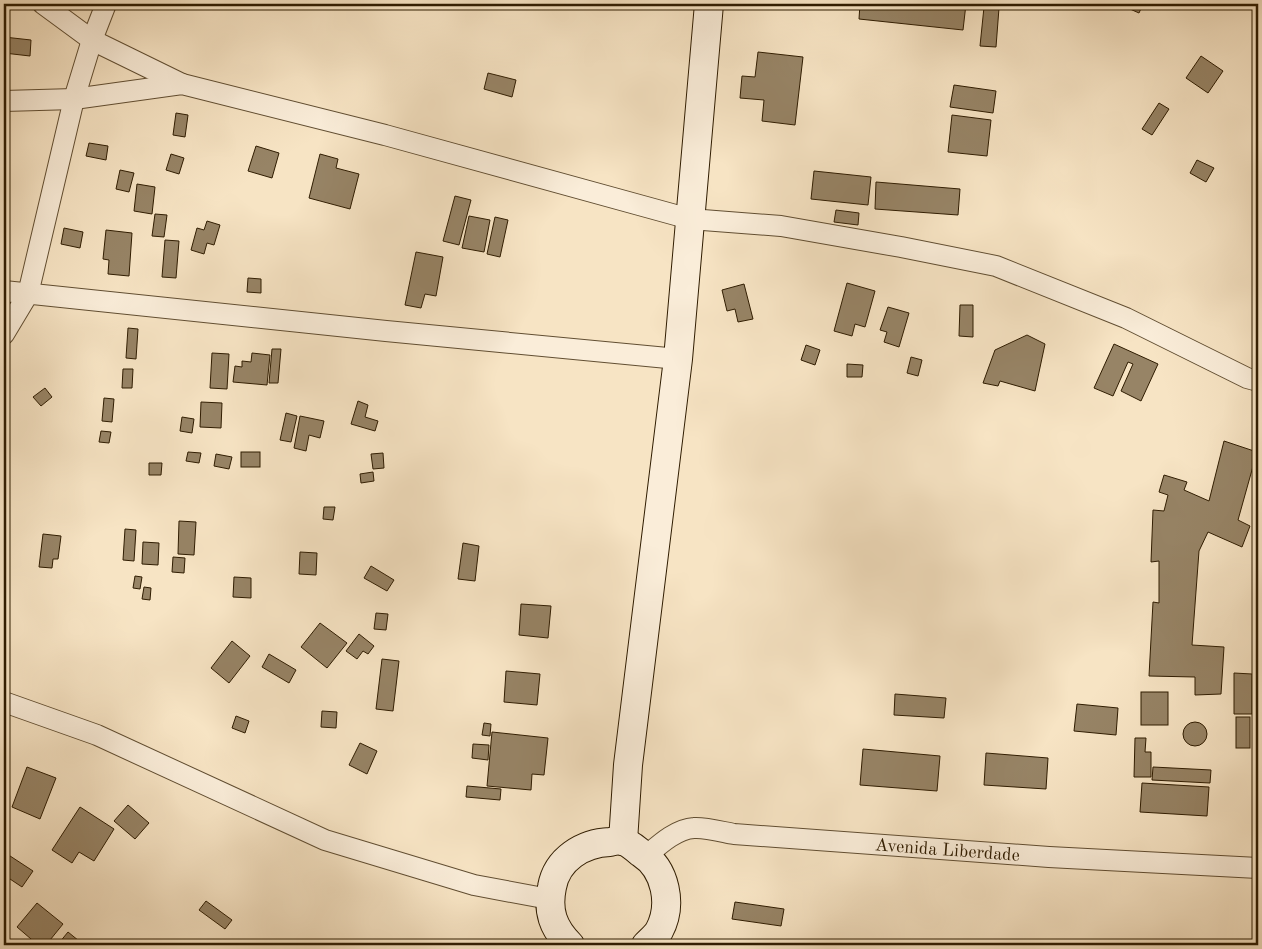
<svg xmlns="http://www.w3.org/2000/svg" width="1262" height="949" font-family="'Old Standard TT',serif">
	<rect width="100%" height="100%" fill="#f7e4c4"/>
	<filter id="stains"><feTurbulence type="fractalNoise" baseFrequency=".004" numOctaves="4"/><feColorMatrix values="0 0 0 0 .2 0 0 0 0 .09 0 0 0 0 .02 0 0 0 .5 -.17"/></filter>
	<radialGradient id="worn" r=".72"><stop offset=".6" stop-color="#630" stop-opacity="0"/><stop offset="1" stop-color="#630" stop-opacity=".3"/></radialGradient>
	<g fill="#978466" stroke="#2f1c01">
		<polygon points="202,4 230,4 229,9"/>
		<polygon points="860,4 966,4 963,30 859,19"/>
		<polygon points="1132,4 1143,4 1139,13 1130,9"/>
		<polygon points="984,7 999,8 996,47 980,46"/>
		<polygon points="4,37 31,40 30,56 4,53"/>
		<polygon points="758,52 803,57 795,125 762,121 764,100 740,98 742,76 755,77"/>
		<polygon points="1201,56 1223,71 1208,93 1186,78"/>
		<polygon points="488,73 516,80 512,97 484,89"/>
		<polygon points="954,85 996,91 993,113 950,107"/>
		<polygon points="1159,103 1169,109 1152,135 1142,129"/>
		<polygon points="176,113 188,115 185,137 173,135"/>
		<polygon points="952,115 991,120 987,156 948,152"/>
		<polygon points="89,143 108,146 106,160 86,156"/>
		<polygon points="256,146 279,153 272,178 248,171"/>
		<polygon points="171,154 184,158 179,174 166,170"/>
		<polygon points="320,154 338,159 336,168 359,174 350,209 309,198"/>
		<polygon points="1197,160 1214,168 1206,182 1190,173"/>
		<polygon points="120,170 134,173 129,192 116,189"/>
		<polygon points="814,171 871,177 868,205 811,199"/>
		<polygon points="876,182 960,189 958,215 875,209"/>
		<polygon points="137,184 155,187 152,214 134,211"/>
		<polygon points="455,196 471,200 459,245 443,241"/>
		<polygon points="836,210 859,213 858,225 834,222"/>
		<polygon points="155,214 167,215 164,237 152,236"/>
		<polygon points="469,216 490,220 484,252 462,248"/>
		<polygon points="495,217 508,220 500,257 487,254"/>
		<polygon points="207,221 220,225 214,245 207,243 204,254 191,250 197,228 204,230"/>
		<polygon points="64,228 83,232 80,248 61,244"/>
		<polygon points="106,230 132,233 129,276 108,274 109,260 103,259"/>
		<polygon points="165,240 179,241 176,278 162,277"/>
		<polygon points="416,252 443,257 436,296 425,294 421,308 405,305"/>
		<polygon points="248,278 261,279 261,293 247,292"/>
		<polygon points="847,283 875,291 865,327 855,324 852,336 834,331"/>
		<polygon points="744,284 753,319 738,322 735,309 727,311 722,290"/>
		<polygon points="960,305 973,305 973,337 959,336"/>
		<polygon points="888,307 909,313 899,347 884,342 887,332 880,330"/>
		<polygon points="128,328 138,329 136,359 126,358"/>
		<polygon points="1027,335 1045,344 1035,391 1000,381 998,386 983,383 995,350"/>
		<polygon points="1114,344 1158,364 1141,401 1121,391 1133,364 1128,362 1113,396 1094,388"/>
		<polygon points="806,345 820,350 815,365 801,360"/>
		<polygon points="272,349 281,349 278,383 269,383"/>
		<polygon points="212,353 229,354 227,389 210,388"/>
		<polygon points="252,353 270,355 267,385 233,382 235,366 242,367 242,361 251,362"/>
		<polygon points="911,357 922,360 918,376 907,373"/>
		<polygon points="847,364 863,365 862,377 847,377"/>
		<polygon points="123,369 133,369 132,388 122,388"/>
		<polygon points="45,388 52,397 41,406 33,397"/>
		<polygon points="104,398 114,399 112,422 102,421"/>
		<polygon points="358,401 368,405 365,417 378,421 375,431 351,424"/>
		<polygon points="201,402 222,403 221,428 200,427"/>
		<polygon points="286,413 297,416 291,442 280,440"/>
		<polygon points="300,416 324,421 320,438 309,435 306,451 294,448"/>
		<polygon points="182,417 194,419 192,433 180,431"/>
		<polygon points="101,431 111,432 109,443 99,442"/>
		<polygon points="1224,441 1257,452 1238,520 1250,526 1242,547 1208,532 1199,551 1192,645 1224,647 1221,694 1195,695 1195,677 1149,676 1153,602 1159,603 1159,561 1151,562 1153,510 1164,511 1168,495 1159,492 1164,475 1187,482 1184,490 1209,501"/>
		<polygon points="188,452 201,453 199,463 186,461"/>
		<rect x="241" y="452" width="19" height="15"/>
		<polygon points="383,453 384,468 373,469 371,454"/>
		<polygon points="216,454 232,457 229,469 214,466"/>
		<polygon points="149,463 162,463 161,475 149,475"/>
		<polygon points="373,472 374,481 361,483 360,474"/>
		<polygon points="324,507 335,507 333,520 323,519"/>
		<polygon points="179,521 196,522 194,555 178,554"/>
		<polygon points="125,529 136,530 134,561 123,560"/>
		<polygon points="43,534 61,536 58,559 53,559 52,568 39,567"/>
		<polygon points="143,542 159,543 158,565 142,564"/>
		<polygon points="463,543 479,546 475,581 458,579"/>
		<polygon points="300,552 317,553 316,575 299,574"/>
		<polygon points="173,557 185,558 184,573 172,572"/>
		<polygon points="371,566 394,580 387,591 364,578"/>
		<polygon points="135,576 142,577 140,589 133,588"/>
		<polygon points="234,577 251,578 251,598 233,597"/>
		<polygon points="144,587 151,588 150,600 142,599"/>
		<polygon points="521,604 551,606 548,638 519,635"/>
		<polygon points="376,613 388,614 386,630 374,629"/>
		<rect x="1256" y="614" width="2" height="62"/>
		<polygon points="320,623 347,643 327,668 301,647"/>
		<polygon points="359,634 374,646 368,654 363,651 357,659 346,651"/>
		<polygon points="232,641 250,656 229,683 211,668"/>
		<polygon points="269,654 296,670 289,683 262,667"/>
		<polygon points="382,659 399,661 393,711 376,709"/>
		<polygon points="506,671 540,674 537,705 504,702"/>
		<polygon points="1234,673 1252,674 1252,714 1234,714"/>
		<rect x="1141" y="692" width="27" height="33"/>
		<polygon points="895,694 946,698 944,718 894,715"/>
		<polygon points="1077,704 1118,708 1116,735 1074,731"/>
		<polygon points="322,711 337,712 336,728 321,727"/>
		<polygon points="236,716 249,721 245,733 232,728"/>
		<rect x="1236" y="717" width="14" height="31"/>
		<circle cx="1195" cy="734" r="12"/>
		<polygon points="484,723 491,724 490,736 482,735"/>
		<polygon points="492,732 548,738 544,775 532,774 531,790 487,786"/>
		<polygon points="1135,738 1146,738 1145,752 1151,752 1151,777 1134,777"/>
		<polygon points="360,743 377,751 367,774 349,765"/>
		<polygon points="473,744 489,745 488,760 472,758"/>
		<polygon points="863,749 940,756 937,791 860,785"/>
		<polygon points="986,753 1048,758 1046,789 984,785"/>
		<polygon points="27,767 56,778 40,819 12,807"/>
		<polygon points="1153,767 1211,770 1210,783 1152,780"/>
		<polygon points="1142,783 1209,787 1207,816 1140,812"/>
		<polygon points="467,786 501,789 500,800 466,797"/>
		<polygon points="128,805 149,823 135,839 114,821"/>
		<polygon points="80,807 114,829 94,861 79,852 72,863 52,850"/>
		<polygon points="4,852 33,871 22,887 4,875"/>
		<polygon points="206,901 232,920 225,929 199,910"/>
		<polygon points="735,902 784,909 781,926 732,919"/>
		<polygon points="37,903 63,924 46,945 38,945 17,927"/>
		<polygon points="68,932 84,945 61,945 59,943"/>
	</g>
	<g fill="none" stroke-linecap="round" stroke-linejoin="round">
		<defs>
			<g id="street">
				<polyline points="43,4 92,40 182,84"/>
				<polyline points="4,101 74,99 182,84 385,135 690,219 781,226 901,247 996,266 1126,318 1247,378 1258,381"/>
				<polyline points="4,291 386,331 678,359"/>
				<polyline points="4,334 28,294 74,99 92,40 106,4"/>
				<polyline points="4,702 97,735 325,840 474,885 549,899"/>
				<path id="s1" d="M646,856C659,845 676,829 694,828C704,827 723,832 734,834L1049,857L1258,868"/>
			</g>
			<g id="secondary">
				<polyline points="623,841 628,765 678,359 709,4"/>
				<path d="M570,945C553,928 547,911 552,887C557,859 583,843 610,842C614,841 618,840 622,841C628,842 636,849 641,853C666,869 673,905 659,931C656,936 650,941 646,945"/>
			</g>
		</defs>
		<use href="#street" stroke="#614e32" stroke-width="22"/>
		<use href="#secondary" stroke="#2f1c01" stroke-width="30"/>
		<use href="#street" stroke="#faedd9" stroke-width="20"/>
		<use href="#secondary" stroke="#faedd9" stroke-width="28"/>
	</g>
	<g text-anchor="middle" stroke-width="5" stroke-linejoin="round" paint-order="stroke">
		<g font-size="18" fill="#2f1c01" stroke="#faedd9">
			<text dy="6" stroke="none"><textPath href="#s1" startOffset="311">Avenida Liberdade</textPath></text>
		</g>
	</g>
	<rect width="1262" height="949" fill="none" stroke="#f7e4c4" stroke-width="20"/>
	<rect x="5" y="5" width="1252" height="939" fill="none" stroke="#2f1c01" stroke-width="2.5"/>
	<rect x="10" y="10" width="1242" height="929" fill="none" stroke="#2f1c01"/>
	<rect width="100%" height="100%" filter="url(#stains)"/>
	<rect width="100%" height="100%" fill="url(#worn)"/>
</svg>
